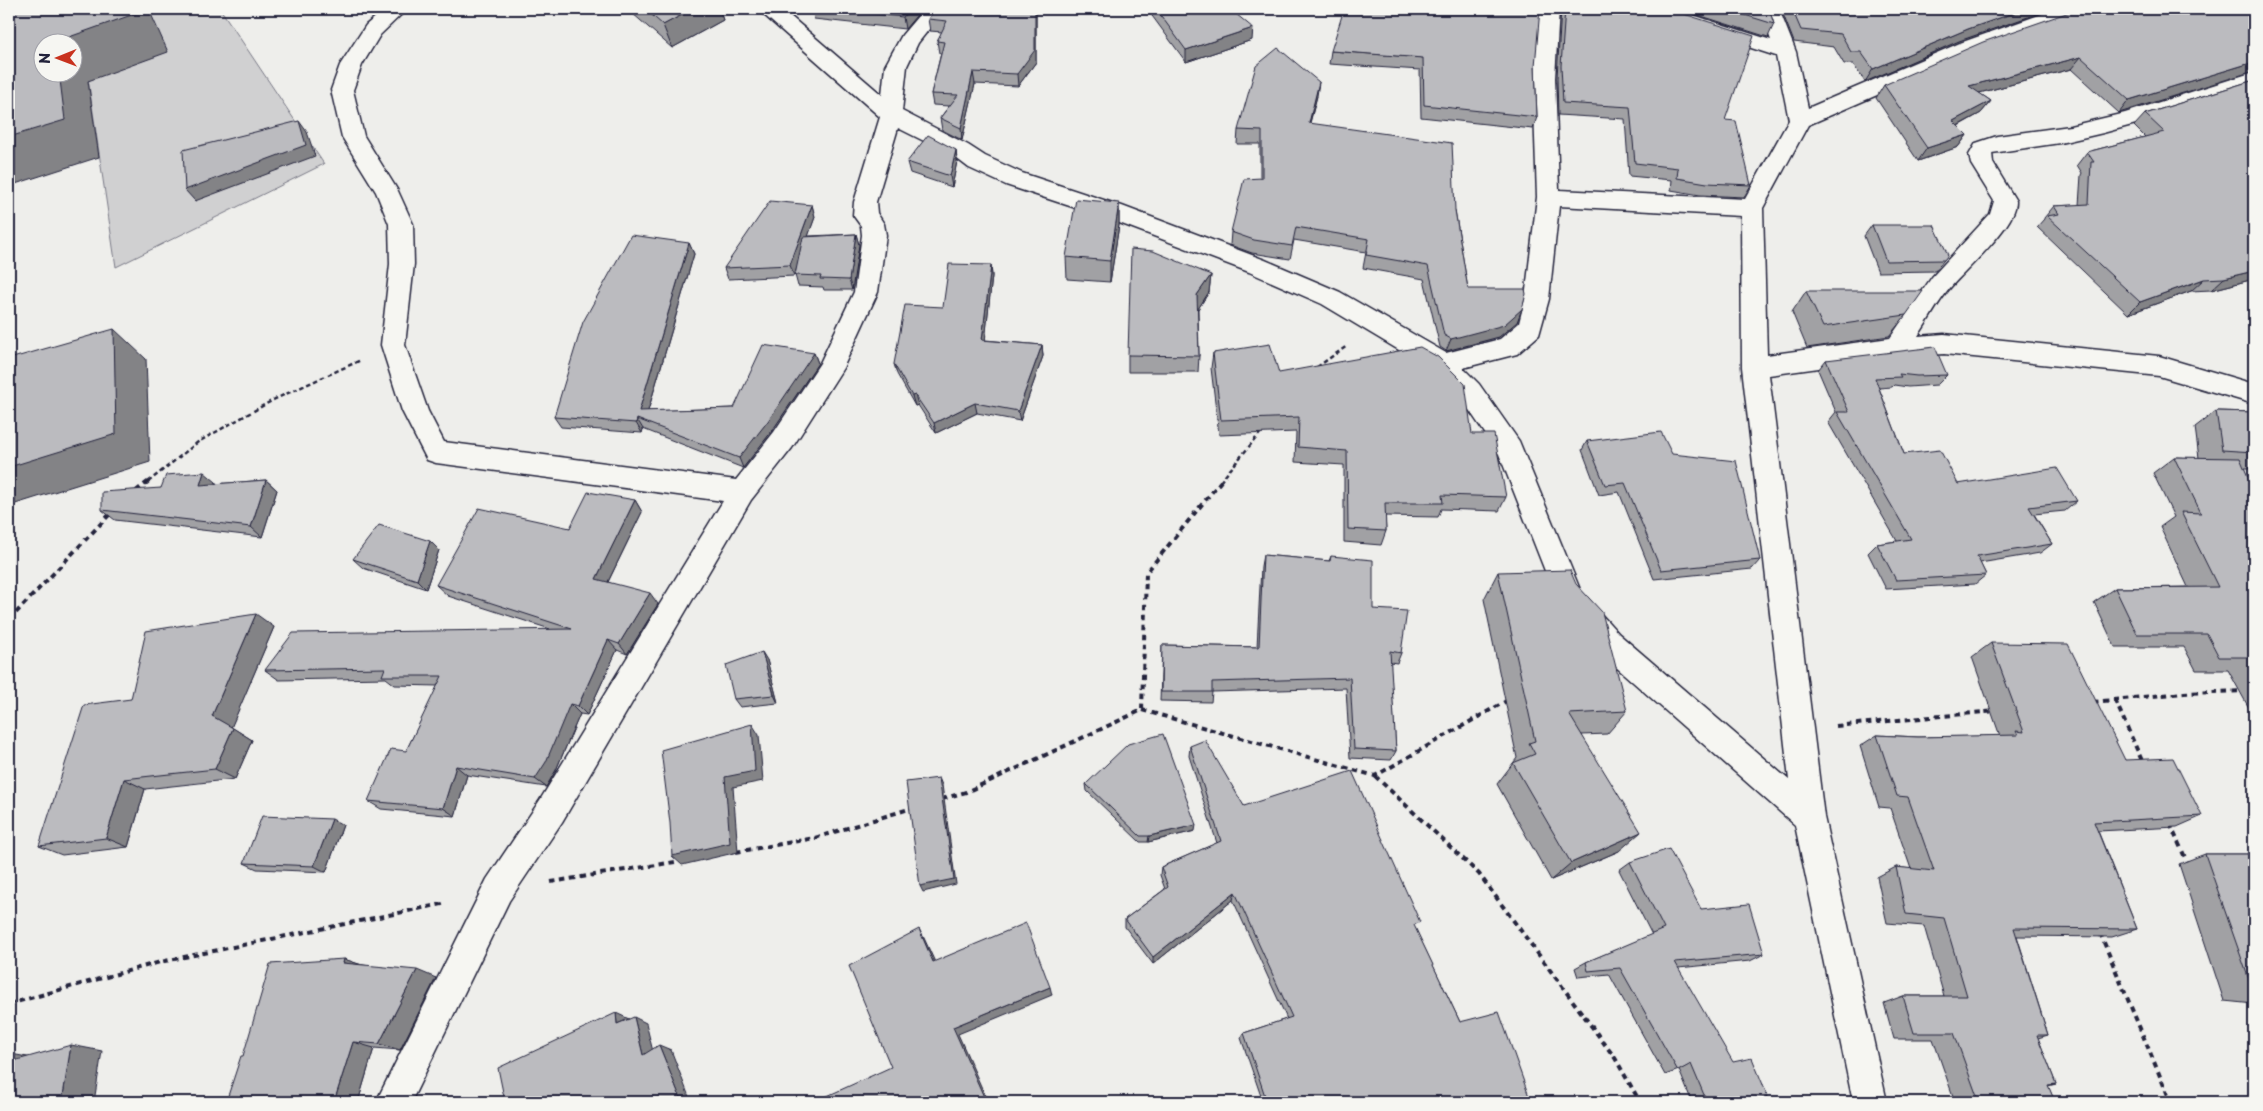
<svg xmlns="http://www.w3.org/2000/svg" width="2263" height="1111" font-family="'Playpen Sans',sans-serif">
	<rect width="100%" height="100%" fill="#eeeeeb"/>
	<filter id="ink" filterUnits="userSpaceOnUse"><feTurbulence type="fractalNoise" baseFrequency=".02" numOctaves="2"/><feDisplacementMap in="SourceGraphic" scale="10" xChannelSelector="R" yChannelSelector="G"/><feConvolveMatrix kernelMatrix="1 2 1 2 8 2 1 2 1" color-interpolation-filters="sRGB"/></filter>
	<g filter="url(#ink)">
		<polygon fill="#d0d0d1" stroke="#797986" points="221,10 324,164 116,267 79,18"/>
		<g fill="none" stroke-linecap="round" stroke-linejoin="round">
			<defs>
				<path id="minor" d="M385,9H407L380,35L362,65L353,90L364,136L398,191L413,224L414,264L405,345L428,411L444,442L736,480L774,432L820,363L854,292L862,235L861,226L853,215L854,202L880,117L763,14L760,9H782L882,95L885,66L902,35L924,9H945L918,43L907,66L902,111L968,145L985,156L1022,173L1122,206L1265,260L1340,292L1446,353L1500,339L1519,323L1525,299L1537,197L1533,78L1539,9H1559L1555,78L1559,190L1745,199L1789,120L1776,56L1646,14L1643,9H1674L1771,40L1759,9H1779L1796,52L1808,108L1960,43L2056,9H2086L2083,14L1974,53L1808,125L1763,208L1767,355L1890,338L1932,277L1990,214L1994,201L1971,164L1969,155L1976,143L1997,136L2070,126L2125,113L2254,72V87L2176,113L2103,133L2060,143L1992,153L1993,163L2016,201C2017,225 1966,269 1950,288C1938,302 1929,320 1918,336L1944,334L2159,356L2254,384V404L2159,376L1944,354L1898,357L1769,375L1824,817L1887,1102H1853L1795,825L1599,652L1560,609L1499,454L1461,398L1434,371L1322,304L1249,272L1106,218L1006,185L969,168L952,155L898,128L876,202L877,213L884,224L886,235L878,292L843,368L792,448L751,500L562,822L509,901L411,1102H376L487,879L540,800L723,501L436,463L427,460L402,411L381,345L390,264L389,224L376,192L342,137L331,90L340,65L366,25ZM1559,206L1741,216L1742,367L1789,780L1619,634L1581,592L1519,441L1479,384L1463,368L1517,354L1539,335L1549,299Z"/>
			</defs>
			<use href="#minor" stroke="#22223b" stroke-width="3"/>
			<g stroke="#22223b" stroke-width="2.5" stroke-dasharray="4.5 3" stroke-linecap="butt">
				<polyline points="1317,367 1347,346"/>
				<polyline points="148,482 198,442 275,399 361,360"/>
				<polyline points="1220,482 1261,432"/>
			</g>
			<g stroke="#22223b" stroke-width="4" stroke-dasharray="5.5 4.5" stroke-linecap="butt">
				<polyline points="136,491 149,481"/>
				<polyline points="9,620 111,513"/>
				<polyline points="2115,700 2143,763"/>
				<polyline points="2093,702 2184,693 2244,691"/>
				<polyline points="1142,710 1375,776 1508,700"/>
				<polyline points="1836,726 1995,711"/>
				<polyline points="1375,776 1479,874 1615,1058 1640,1102"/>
				<polyline points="942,799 966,792 1142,710 1146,573 1221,481"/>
				<polyline points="2170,824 2188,864"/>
				<polyline points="736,852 815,838 912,808"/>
				<polyline points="551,882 681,861"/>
				<polyline points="2100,933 2170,1100"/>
				<polyline points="2248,999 2254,1013"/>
				<polyline points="9,1004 160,962 447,903"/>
			</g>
			<use href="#minor" fill="#f6f6f2" fill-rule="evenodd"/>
		</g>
		<g fill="#a1a1a4" stroke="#22223b">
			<polygon points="631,9 719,9 723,20 672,48 632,13"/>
			<polygon points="812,9 922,9 905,29 814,19"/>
			<polygon points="936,9 1036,9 1036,62 1018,86 975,84 962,140 942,130 940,118 949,106 933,105 931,94 941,53 939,53 937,41 942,32 930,31 928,19"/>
			<polygon points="1147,9 1230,9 1252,40 1186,62"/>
			<polygon points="1561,9 1668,9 1725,120 1751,185 1744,197 1700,195 1671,190 1672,180 1629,176 1625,119 1558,115 1557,78"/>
			<polygon points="1679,9 1769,9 1774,24 1768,37"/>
			<polygon points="1781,9 2051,9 1959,41 1865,82 1853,64 1844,64 1834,47 1794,42"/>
			<polygon points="2254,9 2119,113 2071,69 1979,93 1991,101 1981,113 1958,126 1967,135 1958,147 1918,161 1876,98 1884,85"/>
			<polygon points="1331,51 1535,66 1537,117 1533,129 1421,117 1420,70 1329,64"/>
			<polygon points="2254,80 2254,279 2211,290 2191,291 2128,314 2037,227 2044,219 2044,218 2054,206 2079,205 2081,175 2082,173 2077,165 2087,152 2145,137 2134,126 2145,114"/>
			<polygon points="1317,96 1310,123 1455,210 1468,289 1522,309 1517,322 1499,337 1446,351 1440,347 1424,279 1363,268 1366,252 1294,240 1290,259 1252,253 1230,245 1231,232 1260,178 1260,144 1237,144 1238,130"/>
			<polygon points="956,150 957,161 952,187 910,173 907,162"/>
			<polygon points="1119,203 1119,225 1110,282 1067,279 1066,257"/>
			<polygon points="812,205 815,217 808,236 856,234 859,245 852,290 824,290 823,287 798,286 795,275 795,273 794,276 728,279 724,268"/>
			<polygon points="1872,225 1948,255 1935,271 1878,272 1864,236"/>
			<polygon points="689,243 694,254 648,411 734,408 814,353 818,363 772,431 743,468 643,429 642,433 561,427 554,417"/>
			<polygon points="991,265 992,276 985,340 1042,345 1043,356 1020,421 977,413 936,433 918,405 915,406 897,374 894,364 943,307"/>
			<polygon points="1211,275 1209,292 1198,309 1199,356 1198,372 1128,372 1128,355"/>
			<polygon points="1806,291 1906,315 1889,336 1807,348 1792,312"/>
			<polygon points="1213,353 1472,434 1506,497 1499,511 1441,509 1438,517 1385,516 1386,531 1381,545 1344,542 1344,465 1295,462 1296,432 1219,435 1211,368"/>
			<polygon points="1826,360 1947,375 1937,385 1908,387 1894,385 1892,387 1879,388 1904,454 1958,484 2077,501 2065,511 2034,514 2052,544 2040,553 1980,563 1986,575 1975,584 1886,589 1868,553 1877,544 1897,541 1828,422 1836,412 1818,370"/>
			<polygon points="2216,411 2254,412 2254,468 2244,468 2254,491 2254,717 2228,670 2196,670 2184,647 2115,647 2094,602 2115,588 2188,587 2160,527 2174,517 2153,473 2174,457 2199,458 2195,427"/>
			<polygon points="1587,441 1760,560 1752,569 1654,579 1619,492 1599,495 1582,450"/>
			<polygon points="266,480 277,490 262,537 115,520 102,510 161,488 216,482 215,484"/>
			<polygon points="635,500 642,512 608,582 658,604 627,654 617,650 587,715 580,714 556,770 546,787 467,775 455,816 381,809 368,801 406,751 438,686 395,685 386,678 279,680 265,670 550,629 448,596 436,585"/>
			<polygon points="439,550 426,589 363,568 353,559"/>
			<polygon points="1263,555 1329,561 1331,556 1373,609 1401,653 1397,663 1390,662 1396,751 1391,760 1350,758 1346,688 1212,692 1211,702 1160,701 1162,645 1257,647 1261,566"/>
			<polygon points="1498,572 1627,711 1607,734 1582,735 1619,851 1551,880 1497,784 1517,758 1484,599"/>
			<polygon points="274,627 231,727 252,740 235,779 145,789 128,847 62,855 39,846 131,699"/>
			<polygon points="1991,643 2125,760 2202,816 2177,827 2098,831 2137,929 2112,937 2017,936 2048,1035 2038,1038 2056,1084 2048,1086 2055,1102 1955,1102 1933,1039 1894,1039 1884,1003 1903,996 1944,996 1924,926 1887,923 1877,877 1896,867 1911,869 1890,808 1879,807 1860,746 1877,735 1918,737 2000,736 1972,657"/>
			<polygon points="767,660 778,703 740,707 734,699"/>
			<polygon points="1190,746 1244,806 1415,928 1460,1022 1531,1102 1263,1102 1241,1038 1244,1033 1287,1019 1233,900 1153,964 1125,927 1125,919 1165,889 1160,875 1161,867 1217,843 1189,756"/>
			<polygon points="1086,784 1195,831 1148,842 1140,842 1087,791"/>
			<polygon points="343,825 326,872 257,869 244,863"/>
			<polygon points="2205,854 2254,854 2254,1004 2224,1001 2179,864"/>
			<polygon points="1630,862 1701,909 1764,954 1750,961 1678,968 1747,1102 1692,1102 1679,1070 1665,1075 1609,974 1578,977 1575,968 1586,962 1652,935 1619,870"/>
			<polygon points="344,959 358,964 436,978 400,1050 374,1048 358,1102 226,1102 243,1056"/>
		</g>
		<g fill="#838386" stroke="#22223b">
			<polygon points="135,9 147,9 151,14 168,52 88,81 99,157 9,186 9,137 59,72 72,72 72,42 55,42"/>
			<polygon points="693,9 719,9 723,20 672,48 663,25"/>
			<polygon points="910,9 922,9 905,29 903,17"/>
			<polygon points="1035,9 1036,9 1036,62 1018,86 1017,74"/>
			<polygon points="2025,9 2051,9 1959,41 1865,82 1873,69 1968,29"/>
			<polygon points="1253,28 1252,40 1186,62 1186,50"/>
			<polygon points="2081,57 2071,69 1960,98 1969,86"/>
			<polygon points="2254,62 2254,71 2119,113 2129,100"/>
			<polygon points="973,72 975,84 962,140 961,128"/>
			<polygon points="1319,82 1317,96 1306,137 1309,123"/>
			<polygon points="1991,101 1981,113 1944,133 1953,121"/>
			<polygon points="299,121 307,132 315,156 195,201 185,190"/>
			<polygon points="1967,135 1958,147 1918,161 1927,148"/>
			<polygon points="956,150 957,161 952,187 950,176"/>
			<polygon points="1119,203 1119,225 1110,282 1110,261"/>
			<polygon points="812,205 815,217 794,276 790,265"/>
			<polygon points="856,234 859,245 852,290 849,280"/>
			<polygon points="689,243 694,254 645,421 639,411"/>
			<polygon points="991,265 992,276 984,351 982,340"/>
			<polygon points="2254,271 2254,279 2211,290 2224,278"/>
			<polygon points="1211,275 1209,292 1196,312 1197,295"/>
			<polygon points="2204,279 2191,291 2128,314 2140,302"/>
			<polygon points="1522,309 1517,322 1499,337 1446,351 1451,339"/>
			<polygon points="114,329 146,359 150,462 9,506 9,467"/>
			<polygon points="1042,345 1043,356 1020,421 1018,411"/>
			<polygon points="814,353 818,363 772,431 743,468 739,458"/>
			<polygon points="915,395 918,405 915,406 912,396"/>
			<polygon points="975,403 977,413 936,433 934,423"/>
			<polygon points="637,419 643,429 642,433 636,423"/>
			<polygon points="204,472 216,482 211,495 200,485"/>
			<polygon points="266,480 277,490 262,537 251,527"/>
			<polygon points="635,500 642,512 604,590 596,579"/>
			<polygon points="430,541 439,550 426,589 417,580"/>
			<polygon points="650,593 658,604 627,654 619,644"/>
			<polygon points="256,614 274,627 231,728 212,716"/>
			<polygon points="608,640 617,650 587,715 578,706"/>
			<polygon points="762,652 767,660 778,703 774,695"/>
			<polygon points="570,704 580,714 556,770 546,787 535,779"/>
			<polygon points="752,724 759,735 763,781 733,787 738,852 682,865 672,856 725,777"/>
			<polygon points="233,728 252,740 235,779 215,769"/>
			<polygon points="456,766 467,775 455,816 443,808"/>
			<polygon points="939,778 942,785 956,884 923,892 920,886"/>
			<polygon points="124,779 145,789 128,847 106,838"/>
			<polygon points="332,819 343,825 326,872 314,866"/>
			<polygon points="1196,825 1195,831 1148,842 1149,836"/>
			<polygon points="1641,832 1619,851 1551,880 1571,863"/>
			<polygon points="1235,892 1233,900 1153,964 1153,957"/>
			<polygon points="919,929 924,938 939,971 933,962"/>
			<polygon points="344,959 365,966 343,963"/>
			<polygon points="417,970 436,978 400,1050 379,1044"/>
			<polygon points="1050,987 1052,995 958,1034 988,1102 975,1102 953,1027"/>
			<polygon points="616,1013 629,1019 617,1024"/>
			<polygon points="634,1017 646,1023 655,1060 643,1055"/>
			<polygon points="353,1042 374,1048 358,1102 334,1102"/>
			<polygon points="71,1045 102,1051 94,1102 62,1102"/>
			<polygon points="659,1045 671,1050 691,1102 682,1102"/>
			<polygon points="11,1054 44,1060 10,1062"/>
			<polygon points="558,1099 570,1102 552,1102"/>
		</g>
		<g fill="#bbbbbf" stroke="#22223b">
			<polygon points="9,9 135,9 137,13 55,42 42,42 42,72 59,72 65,120 9,137"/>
			<polygon points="645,9 693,9 663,25"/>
			<polygon points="824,9 910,9 903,17"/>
			<polygon points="936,9 1035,9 1035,50 1017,74 973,72 961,128 940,118 958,95 931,94 944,42 937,41 947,21 928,19"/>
			<polygon points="1156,9 1230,9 1253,28 1186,50"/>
			<polygon points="1344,9 1540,9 1535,66 1537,117 1424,105 1423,58 1331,51"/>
			<polygon points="1565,9 1668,9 1754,36 1725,120 1736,121 1751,185 1707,183 1677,178 1678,168 1635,163 1630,107 1563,103 1561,66"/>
			<polygon points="1725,9 1769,9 1774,24"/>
			<polygon points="1792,9 2025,9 1968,29 1873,69 1861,52 1851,52 1841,34 1801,30"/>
			<polygon points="2078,9 2254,9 2254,62 2129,100 2081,57 1969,86 1991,101 1953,121 1967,135 1927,148 1884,85 1983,42"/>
			<polygon points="1278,48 1319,82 1309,123 1452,143 1455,210 1468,289 1525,289 1526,294 1522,309 1504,325 1451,339 1444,335 1428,266 1366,255 1369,239 1296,227 1292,246 1254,240 1231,232 1244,179 1262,178 1262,131 1238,130 1256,66"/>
			<polygon points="2254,80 2254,271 2224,278 2204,279 2140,302 2047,216 2059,214 2054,206 2089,204 2091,162 2094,162 2087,152 2164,132 2145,114"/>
			<polygon points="299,121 306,145 185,190 183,150"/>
			<polygon points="928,135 956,150 950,176 907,162"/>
			<polygon points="1076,199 1119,203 1110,261 1066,257"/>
			<polygon points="770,201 812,205 790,265 724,268"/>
			<polygon points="1872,225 1934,225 1948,255 1944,260 1886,261"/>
			<polygon points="856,234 849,280 820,279 821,276 795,275 803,237"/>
			<polygon points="631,235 689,243 639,411 734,408 763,345 814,353 768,421 739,458 637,419 636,423 554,417 583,322"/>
			<polygon points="1131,249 1153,251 1211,275 1197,295 1199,356 1128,355"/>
			<polygon points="949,264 991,265 982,340 1042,345 1018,411 975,403 934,423 915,395 912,396 894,364 905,305 943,307"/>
			<polygon points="1806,291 1923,291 1906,315 1823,327"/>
			<polygon points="114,329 116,434 9,467 9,359"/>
			<polygon points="1270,344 1279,373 1420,347 1438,357 1465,384 1472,434 1494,434 1506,497 1442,495 1443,503 1385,503 1386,531 1348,529 1347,451 1298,447 1299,417 1221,420 1213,353"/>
			<polygon points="1935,347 1947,375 1917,376 1899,374 1901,377 1875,378 1904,454 1940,450 1958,484 2057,468 2077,501 2029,507 2052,544 1977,556 1986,575 1896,580 1877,544 1911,539 1837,412 1849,412 1826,360"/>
			<polygon points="2216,411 2254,412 2254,452 2222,450"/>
			<polygon points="1661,432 1672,454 1736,461 1760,560 1661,570 1625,483 1605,485 1587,441"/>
			<polygon points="2174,457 2240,458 2254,491 2254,660 2252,657 2219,657 2207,634 2137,634 2115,588 2218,587 2181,512 2201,513"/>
			<polygon points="204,472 200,485 266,480 251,527 102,510 102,492 161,488 166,475"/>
			<polygon points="588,492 635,500 596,579 650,593 619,644 608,640 578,706 570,704 546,762 535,779 456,766 443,808 368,801 391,749 406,751 442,676 382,676 385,668 265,670 293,633 572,629 436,585 479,508 570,528"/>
			<polygon points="379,525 430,541 417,580 353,559"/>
			<polygon points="1263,555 1330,561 1331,556 1373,560 1373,609 1407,611 1401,653 1390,651 1396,751 1354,749 1350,678 1212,682 1212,692 1161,692 1162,645 1259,647"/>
			<polygon points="1570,570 1576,584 1602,612 1627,711 1569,714 1641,832 1571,863 1513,763 1535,754 1529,743 1535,741 1498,572"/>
			<polygon points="256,614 212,716 233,728 215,769 124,779 106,838 39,846 84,705 131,699 146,631"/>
			<polygon points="1991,643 2068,644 2125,760 2173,758 2202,816 2094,822 2137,929 2014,928 2048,1035 2037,1035 2056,1084 2048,1085 2055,1102 1979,1102 1954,1033 1914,1033 1903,996 1967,996 1944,918 1906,914 1896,867 1934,871 1908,797 1897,796 1877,735 1918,737 2018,735 2016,731 2024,732"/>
			<polygon points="762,652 774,695 734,699 726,665"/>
			<polygon points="752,724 755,771 725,777 730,843 672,856 670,823 661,750"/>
			<polygon points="1163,734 1196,825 1149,836 1140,836 1086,784 1128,744"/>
			<polygon points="1205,740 1244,806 1352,771 1420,922 1414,925 1460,1022 1499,1012 1531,1102 1267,1102 1244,1033 1292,1017 1235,892 1153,957 1125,919 1168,887 1161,867 1221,841 1190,746"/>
			<polygon points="939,778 954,879 920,886 906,782"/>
			<polygon points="262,816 332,819 314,866 244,863"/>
			<polygon points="1669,849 1701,909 1749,904 1764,954 1675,962 1733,1062 1752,1058 1768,1097 1746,1102 1707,1102 1691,1064 1678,1071 1620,968 1588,971 1586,962 1664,929 1630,862"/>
			<polygon points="2205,854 2254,854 2254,994"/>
			<polygon points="1026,923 1050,987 953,1027 984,1097 975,1102 814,1102 891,1067 849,966 919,929 933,962"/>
			<polygon points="344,959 343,963 417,970 379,1044 353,1042 334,1102 226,1102 241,1056 243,1056 270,964"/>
			<polygon points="616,1013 617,1024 634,1017 643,1055 659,1045 682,1102 560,1102 558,1099 552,1102 505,1102 498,1068"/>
			<polygon points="71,1045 62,1102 9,1102 9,1055 11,1054 10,1062"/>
			<polygon points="1582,1100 1583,1102 1573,1102"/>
		</g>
	</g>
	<rect width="2263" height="1111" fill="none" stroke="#f6f6f2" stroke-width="30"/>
	<rect x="15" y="15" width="2233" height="1081" fill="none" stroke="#22223b" stroke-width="2" filter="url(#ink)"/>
	<g transform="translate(58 58) rotate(269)"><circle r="24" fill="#f6f6f2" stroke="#a1a1a9"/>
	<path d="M0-4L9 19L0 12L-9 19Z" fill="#c8321e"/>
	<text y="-8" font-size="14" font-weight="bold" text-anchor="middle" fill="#22223b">N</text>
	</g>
</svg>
